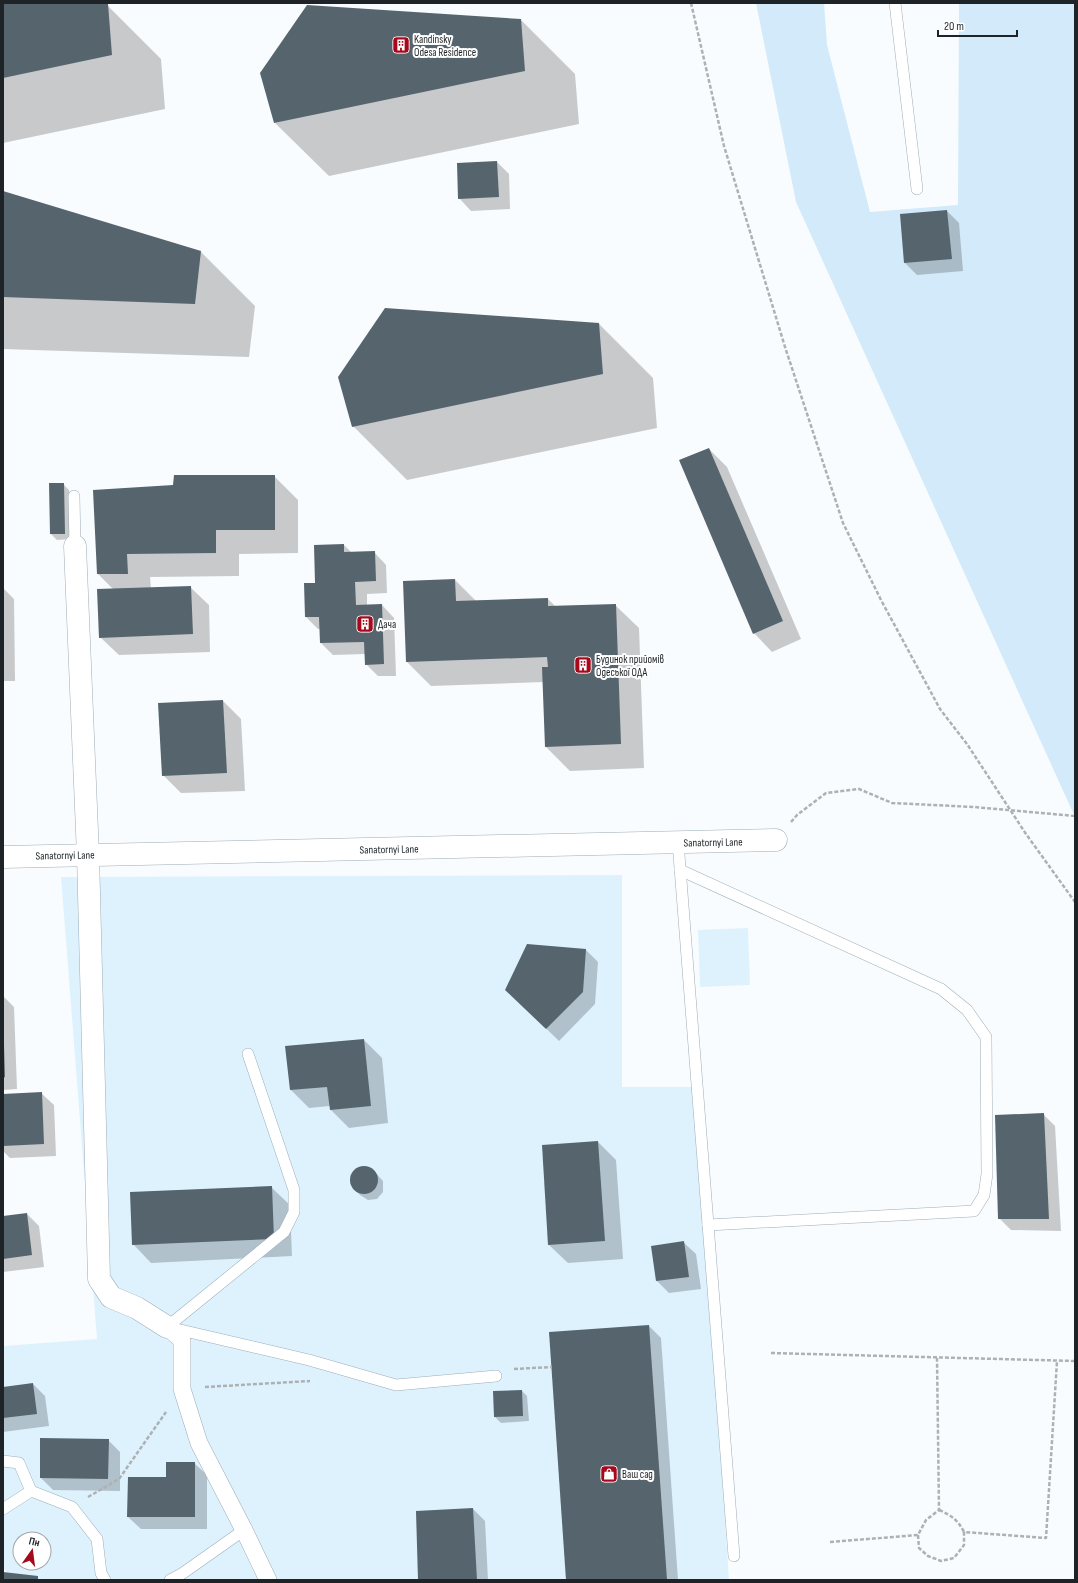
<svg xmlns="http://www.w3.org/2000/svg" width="1078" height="1583" font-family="'Sofia Sans Condensed',sans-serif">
	<rect width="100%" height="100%" fill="#f9fcfe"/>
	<g fill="#def2fe" fill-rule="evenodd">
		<path d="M622,875V1087H697L729,1580H11L3,1567V1346L97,1339L61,877ZM20,1539H44V1563H20Z"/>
		<polygon points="748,928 750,985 700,987 698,930"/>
	</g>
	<polygon fill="#d2eaf9" points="756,3 824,3 827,45 870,212 958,205 959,3 1075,3 1075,817 796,202"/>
	<g fill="#0003">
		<polygon points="3,3 82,3 107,5 161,59 165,109 3,143"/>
		<polygon points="521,20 575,74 579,124 329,176 275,123"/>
		<polygon points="497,162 509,174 510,209 471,211 459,198"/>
		<polygon points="3,192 201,252 255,306 249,357 3,349"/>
		<polygon points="947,211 959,223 963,271 917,275 905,263"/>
		<polygon points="599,324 653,378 657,428 407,480 353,426"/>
		<polygon points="709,449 727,467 801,639 772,652 754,633 680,461"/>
		<polygon points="274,476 298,500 298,553 239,554 239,576 150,577 151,589 190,587 209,605 210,652 119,655 100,637 114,590 98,574 94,491 174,486"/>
		<polygon points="63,484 69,490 71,539 57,540 51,534"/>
		<polygon points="344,545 352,553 374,552 386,565 387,593 367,594 367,606 382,605 394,618 396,676 378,676 366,664 365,654 333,655 321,643 320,629 318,629 306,617 316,584"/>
		<polygon points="455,580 476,601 548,599 556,607 615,605 639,628 644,768 570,771 546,747 544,682 431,686 407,662"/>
		<polygon points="3,588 14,599 15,681 3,681"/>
		<polygon points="223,701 241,719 245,791 181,793 163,775"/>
		<polygon points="586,950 598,962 595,1004 559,1041 519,1002"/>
		<polygon points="3,996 14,1007 17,1089 3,1090"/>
		<polygon points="364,1040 382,1058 388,1123 349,1128 330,1109 330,1106 309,1108 291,1090 286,1047"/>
		<polygon points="41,1093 54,1105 56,1156 10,1158 3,1151 3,1095"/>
		<polygon points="1043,1114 1055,1126 1061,1231 1011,1230 999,1218"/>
		<polygon points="598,1142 616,1160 623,1259 568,1263 549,1245 543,1146"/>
		<polygon points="361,1167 367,1167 373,1170 383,1181 383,1192 377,1199 368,1200 360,1195 354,1189 351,1180 352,1174 356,1169"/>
		<polygon points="271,1187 290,1205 292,1256 151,1263 133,1244"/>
		<polygon points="27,1214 39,1226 44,1267 3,1272 3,1217"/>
		<polygon points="683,1242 696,1254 701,1289 669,1293 657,1281 652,1247"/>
		<polygon points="649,1326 661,1338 678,1580 567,1580"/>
		<polygon points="33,1384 45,1396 49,1426 3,1432 3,1388"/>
		<polygon points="522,1391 527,1396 529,1421 501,1423 495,1417"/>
		<polygon points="108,1440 120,1452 120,1491 53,1490 41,1478"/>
		<polygon points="194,1463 207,1475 207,1529 141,1529 128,1517 167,1478"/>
		<polygon points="473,1509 485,1521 488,1580 419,1580"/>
	</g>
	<g fill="#55646d">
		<polygon points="3,3 108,4 112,55 3,78"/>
		<polygon points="307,5 521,19 525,71 274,123 260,73"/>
		<polygon points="497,161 499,197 458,199 457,163"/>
		<polygon points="3,191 201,251 195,304 3,297"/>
		<polygon points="947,210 952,259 904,263 900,214"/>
		<polygon points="385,308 599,323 603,374 352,427 338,377"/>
		<polygon points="709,448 783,621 753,634 679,460"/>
		<polygon points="174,475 275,475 275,530 216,530 216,553 127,554 128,574 97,574 93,490 173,485"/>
		<polygon points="49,483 64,483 65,534 50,534"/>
		<polygon points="344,544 344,552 375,551 376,581 355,582 356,605 382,604 384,664 365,665 364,642 320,643 319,617 305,617 304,583 315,583 314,545"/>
		<polygon points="455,579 456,601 548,598 548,606 616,604 621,744 545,747 542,667 548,667 547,657 406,662 403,581"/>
		<polygon points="191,586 193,634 99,638 97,589"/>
		<polygon points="223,700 227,773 162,776 158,703"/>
		<polygon points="527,944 586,949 583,992 546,1029 505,990"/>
		<polygon points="364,1039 371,1106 330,1110 327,1087 290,1090 285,1046"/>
		<polygon points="3,1046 4,1046 5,1077 3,1078"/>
		<polygon points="42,1092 44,1144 3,1146 3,1094"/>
		<polygon points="1044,1113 1049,1219 998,1219 995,1115"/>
		<polygon points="598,1141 605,1241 548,1245 542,1145"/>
		<circle cx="364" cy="1180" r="14"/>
		<polygon points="272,1186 274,1239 132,1245 130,1192"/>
		<polygon points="27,1213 32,1255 3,1259 3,1216"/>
		<polygon points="684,1241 689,1277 656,1281 651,1246"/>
		<polygon points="649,1325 667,1580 566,1580 549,1332"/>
		<polygon points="33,1383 37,1414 3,1418 3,1387"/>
		<polygon points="522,1390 523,1416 494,1417 493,1391"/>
		<polygon points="40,1438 109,1439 108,1479 40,1478"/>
		<polygon points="166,1462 195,1462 195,1517 127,1517 128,1477 166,1477"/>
		<polygon points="473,1508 477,1580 418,1580 416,1511"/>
		<polygon points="3,1572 38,1576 38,1580 3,1580"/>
	</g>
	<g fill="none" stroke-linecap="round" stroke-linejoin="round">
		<defs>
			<g id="service">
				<polyline points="895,3 917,189"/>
				<polyline points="74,496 75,546"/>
				<polyline points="678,842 734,1556"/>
				<polyline points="680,870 941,989 967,1010 986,1037 987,1174 984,1195 974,1211 708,1225"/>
				<polyline points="167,1327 284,1232 294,1212 294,1190 248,1054"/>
				<polyline points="172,1328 309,1360 396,1385 496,1376"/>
				<polyline points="3,1461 19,1463 31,1491 72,1507 97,1539 101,1573 105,1580"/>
				<polyline points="3,1509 31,1491"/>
				<polyline points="170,1580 183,1573 244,1530"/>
			</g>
			<polyline id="pedestrian" points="167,1327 182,1340 182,1389 199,1443 244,1530 268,1580"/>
			<g id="minor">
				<polyline points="75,546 88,855 99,1279 111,1297 137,1308 167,1327"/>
				<polyline points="3,857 776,840"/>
			</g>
		</defs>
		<use href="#service" stroke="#9dadb7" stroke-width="12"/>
		<use href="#pedestrian" stroke="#9dadb7" stroke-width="18"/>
		<use href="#minor" stroke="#9dadb7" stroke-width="23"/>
		<g stroke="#adb1b3" stroke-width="2.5" stroke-dasharray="4 2" stroke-linecap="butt">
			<polyline points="691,3 724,146 785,347 843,523 881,600 940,709 967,744 1026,834 1075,902"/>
			<polyline points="791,822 797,815 826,793 859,789 892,803 974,807 1075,816"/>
			<polyline points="771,1353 1075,1361"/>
			<polyline points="514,1369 552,1367"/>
			<polyline points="205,1387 310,1381"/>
			<polyline points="88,1497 119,1479 166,1412"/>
			<path d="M939,1510C951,1515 958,1520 964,1532"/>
			<polyline points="918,1535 919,1548 928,1556 941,1561 954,1558 964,1545 964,1532 1046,1538 1057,1361"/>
			<polyline points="830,1542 918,1535 926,1520 939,1510 937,1358"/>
		</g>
		<use href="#service" stroke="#fff" stroke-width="11"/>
		<use href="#pedestrian" stroke="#fff" stroke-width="17"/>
		<use href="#minor" stroke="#fff" stroke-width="22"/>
	</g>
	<defs>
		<symbol id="building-square" viewBox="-11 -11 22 22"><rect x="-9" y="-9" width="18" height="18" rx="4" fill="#a4091c" stroke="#fff"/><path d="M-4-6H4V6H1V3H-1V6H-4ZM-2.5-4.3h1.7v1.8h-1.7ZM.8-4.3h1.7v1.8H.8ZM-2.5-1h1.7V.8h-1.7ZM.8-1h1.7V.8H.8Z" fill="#fff"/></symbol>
		<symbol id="shop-square" viewBox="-11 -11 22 22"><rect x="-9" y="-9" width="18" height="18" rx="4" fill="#a4091c" stroke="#fff"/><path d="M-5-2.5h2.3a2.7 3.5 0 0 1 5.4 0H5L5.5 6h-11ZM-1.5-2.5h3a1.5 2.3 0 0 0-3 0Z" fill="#fff"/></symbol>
	</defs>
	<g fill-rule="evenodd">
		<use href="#building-square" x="391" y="35" width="20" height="20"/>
		<use href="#building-square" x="355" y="614" width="20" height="20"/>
		<use href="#building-square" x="573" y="655" width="20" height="20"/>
		<use href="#shop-square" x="599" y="1464" width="20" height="20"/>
	</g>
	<g text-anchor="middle" stroke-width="4" stroke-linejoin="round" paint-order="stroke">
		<g font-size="11" fill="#1d2327" stroke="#fff" text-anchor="start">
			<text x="414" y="43">Kandinsky<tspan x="414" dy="13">Odesa Residence</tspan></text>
			<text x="378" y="628">Дача</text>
			<text x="596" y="663">Будинок прийомів<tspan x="596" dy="13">Одеської ОДА</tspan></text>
			<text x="622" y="1478">Ваш сад</text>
		</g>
		<g font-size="11" fill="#1d2327" stroke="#fff">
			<text transform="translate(713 842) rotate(-1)" y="4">Sanatornyi Lane</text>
			<text transform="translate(389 849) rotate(-1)" y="4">Sanatornyi Lane</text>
			<text transform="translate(65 855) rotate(-1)" y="4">Sanatornyi Lane</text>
		</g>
	</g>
	<rect width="1078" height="1583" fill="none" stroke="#1d2327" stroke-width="8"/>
	<g transform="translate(32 1551) rotate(14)"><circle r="19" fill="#ffffff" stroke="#a5a7a9"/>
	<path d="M0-3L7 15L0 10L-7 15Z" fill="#a4091c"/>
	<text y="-6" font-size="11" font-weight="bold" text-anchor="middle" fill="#1d2327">Пн</text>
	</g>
	<path d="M938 30v6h79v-6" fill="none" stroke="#1d2327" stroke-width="2"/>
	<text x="944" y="30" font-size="12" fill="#1d2327" stroke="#ffffff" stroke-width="3" paint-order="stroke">20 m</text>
</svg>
